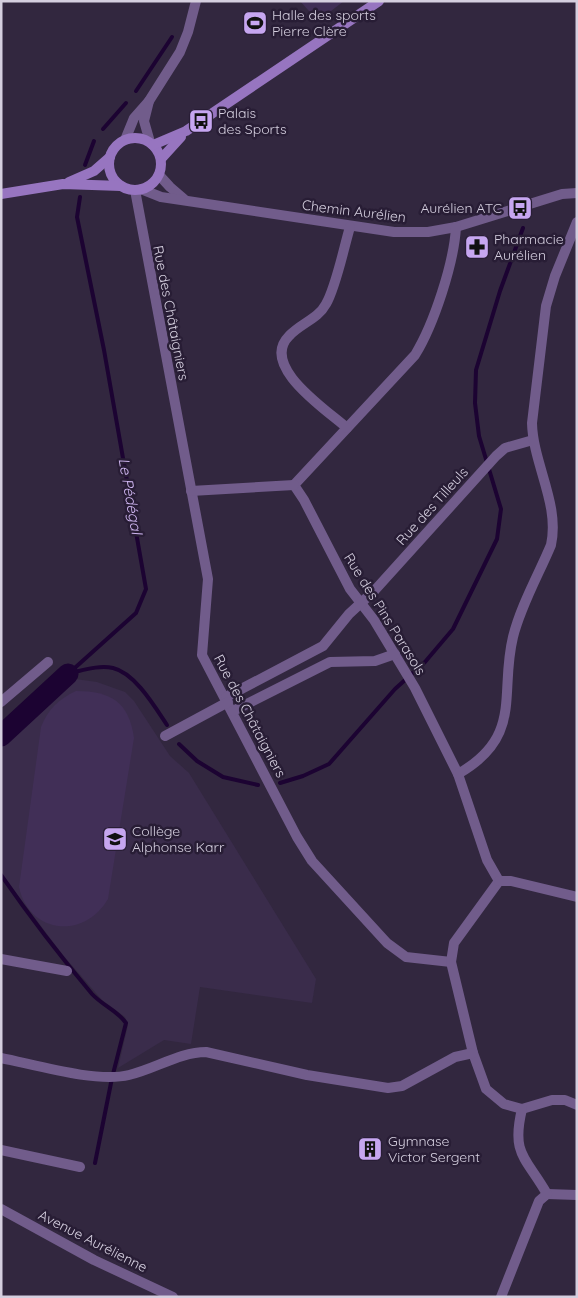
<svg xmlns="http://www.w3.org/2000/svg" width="578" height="1298" font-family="Quicksand,sans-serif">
	<rect width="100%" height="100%" fill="#32273f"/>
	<polygon fill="#3a2c4b" points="75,679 97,682 125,692 134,701 170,756 189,773 316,979 312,1003 200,987 191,1044 164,1040 118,1068 128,1025 125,1017 102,1000 62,954 1,873 1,745"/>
	<g fill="#412f57">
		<polygon points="300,1 344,1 318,21"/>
		<path d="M76,691C111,691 129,702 134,738L108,899C84,940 29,934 19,887L41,727C48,709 59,699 76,691Z"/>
	</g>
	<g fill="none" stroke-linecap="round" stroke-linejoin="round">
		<g stroke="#1c0332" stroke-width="4">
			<polyline points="136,91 172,37"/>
			<polyline points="103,129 126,103"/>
			<polyline points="85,165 94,141"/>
			<path d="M70,673C84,670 99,665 113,668C135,673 155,707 167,725"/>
			<polyline points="68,674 136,613 146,589 104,350 77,217 80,197"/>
			<polyline points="179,744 197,761 223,777 258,785"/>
			<polyline points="280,783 303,776 329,764 395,689 425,662 453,629 497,539 501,509 479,436 475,403 476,370 500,291 523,228"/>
			<path d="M1,875C30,917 60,956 92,994C103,1006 117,1010 126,1023L112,1078L95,1163"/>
		</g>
		<polyline stroke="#1c0332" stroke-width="21" points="1,736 68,674"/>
		<g stroke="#715c8b" stroke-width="10">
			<polyline points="149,101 180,52 188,32 196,1"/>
			<polyline points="125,140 134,118 149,101 144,121 150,142"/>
			<polyline points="159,175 170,187 184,199"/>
			<polyline points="141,189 161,197 394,232 428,232 456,227 562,194 577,193"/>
			<polyline points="135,190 208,579 202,655 297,837 312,861 387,943 406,957 451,962"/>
			<path d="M456,227C454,263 434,324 415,355L294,485L304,500L350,589L374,620L415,688L458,774L487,860L499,881"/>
			<path d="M347,428C327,410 259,366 289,336C301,323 318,319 326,304C336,287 344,247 350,227"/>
			<polyline points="191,491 294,485"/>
			<polyline points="226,697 323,646 349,614 375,590 496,456 505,448 533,440"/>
			<polyline points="1,702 48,662"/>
			<polyline points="233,711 330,662 375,661 395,654"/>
			<polyline points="165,736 228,702"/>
			<path d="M458,774C524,736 499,694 513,637C521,605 539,574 551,545C560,504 533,464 532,423L546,306L555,276L577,222"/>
			<polyline points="499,881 454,943 451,962 473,1053 486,1089 504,1104 522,1109 552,1100 565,1100 577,1105"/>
			<polyline points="499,881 511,881 577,897"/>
			<polyline points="1,959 67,971"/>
			<path d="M1,1058C36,1065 96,1083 129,1075C155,1069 180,1052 206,1052L307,1075L388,1088L402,1086L455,1057L473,1053"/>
			<polyline points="1,1150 80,1167"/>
			<polyline points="547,1194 577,1195"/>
			<polyline points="1,1209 94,1260 173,1297"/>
			<path d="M501,1297L539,1201L547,1194C526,1157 511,1155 522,1109"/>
		</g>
		<g stroke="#9775c0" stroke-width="10">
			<circle cx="135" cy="164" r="26"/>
			<polyline points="153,145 186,131 379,1"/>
			<polyline points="161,159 181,137"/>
			<polyline points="69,182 94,171 110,157"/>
			<polyline points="1,194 63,184 121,186"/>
		</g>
	</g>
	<defs>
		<symbol id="stadium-square" viewBox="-11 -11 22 22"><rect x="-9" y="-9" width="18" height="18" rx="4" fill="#c6a6f0" stroke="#281d35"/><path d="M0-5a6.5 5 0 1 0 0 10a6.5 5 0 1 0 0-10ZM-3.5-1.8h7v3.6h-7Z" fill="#111"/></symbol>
		<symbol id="bus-square" viewBox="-11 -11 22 22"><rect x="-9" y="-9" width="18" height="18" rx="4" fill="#c6a6f0" stroke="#281d35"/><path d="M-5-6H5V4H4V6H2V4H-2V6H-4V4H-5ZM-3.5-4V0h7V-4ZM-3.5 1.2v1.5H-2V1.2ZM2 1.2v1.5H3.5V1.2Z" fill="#111"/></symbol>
		<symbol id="pharmacy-square" viewBox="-11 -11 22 22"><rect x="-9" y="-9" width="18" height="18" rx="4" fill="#c6a6f0" stroke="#281d35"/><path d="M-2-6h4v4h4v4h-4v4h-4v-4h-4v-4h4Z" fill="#111"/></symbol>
		<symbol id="school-square" viewBox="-11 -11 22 22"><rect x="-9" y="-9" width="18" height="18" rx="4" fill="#c6a6f0" stroke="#281d35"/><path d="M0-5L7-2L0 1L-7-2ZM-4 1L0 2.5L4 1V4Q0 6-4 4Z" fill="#111"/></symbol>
		<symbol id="building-square" viewBox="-11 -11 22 22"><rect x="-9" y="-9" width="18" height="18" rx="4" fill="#c6a6f0" stroke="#281d35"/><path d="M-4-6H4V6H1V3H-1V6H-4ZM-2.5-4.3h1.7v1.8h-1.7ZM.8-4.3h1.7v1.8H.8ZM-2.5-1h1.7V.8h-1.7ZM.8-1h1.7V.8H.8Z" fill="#111"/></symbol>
	</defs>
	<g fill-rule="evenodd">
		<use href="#stadium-square" x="241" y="9" width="28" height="28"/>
		<use href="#bus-square" x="187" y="107" width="28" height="28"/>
		<use href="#bus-square" x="506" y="194" width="28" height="28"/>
		<use href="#pharmacy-square" x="463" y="233" width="28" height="28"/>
		<use href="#school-square" x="101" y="825" width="28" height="28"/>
		<use href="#building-square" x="356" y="1135" width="28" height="28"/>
	</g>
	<g text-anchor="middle" stroke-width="5" stroke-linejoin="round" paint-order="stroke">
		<g font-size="14" fill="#d5cfdf" stroke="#281d35" text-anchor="start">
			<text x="272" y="20">Halle des sports<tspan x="272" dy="16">Pierre Clère</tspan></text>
			<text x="218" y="118">Palais<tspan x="218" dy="16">des Sports</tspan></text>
			<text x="502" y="213" text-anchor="end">Aurélien ATC</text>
			<text x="494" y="244">Pharmacie<tspan x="494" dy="16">Aurélien</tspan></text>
			<text x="132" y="836">Collège<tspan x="132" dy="16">Alphonse Karr</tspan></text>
			<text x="388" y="1146">Gymnase<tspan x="388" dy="16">Victor Sergent</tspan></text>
		</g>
		<g font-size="14" fill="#d5cfdf" stroke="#281d35">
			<text transform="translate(354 211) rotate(7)" y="5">Chemin Aurélien</text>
			<text transform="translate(171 313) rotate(79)" y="5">Rue des Châtaigniers</text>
			<text transform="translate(432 506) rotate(-48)" y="5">Rue des Tilleuls</text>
			<text transform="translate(385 614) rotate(58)" y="5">Rue des Pins Parasols</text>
			<text transform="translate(250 716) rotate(62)" y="5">Rue des Châtaigniers</text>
			<text transform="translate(93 1241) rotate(27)" y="5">Avenue Aurélienne</text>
		</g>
		<g font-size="15" font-style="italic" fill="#d0b7f2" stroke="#281d35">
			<text transform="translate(130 496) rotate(80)" y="5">Le Pédégal</text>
		</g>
	</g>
	<rect width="578" height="1298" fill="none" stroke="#d5cfdf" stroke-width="5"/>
</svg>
